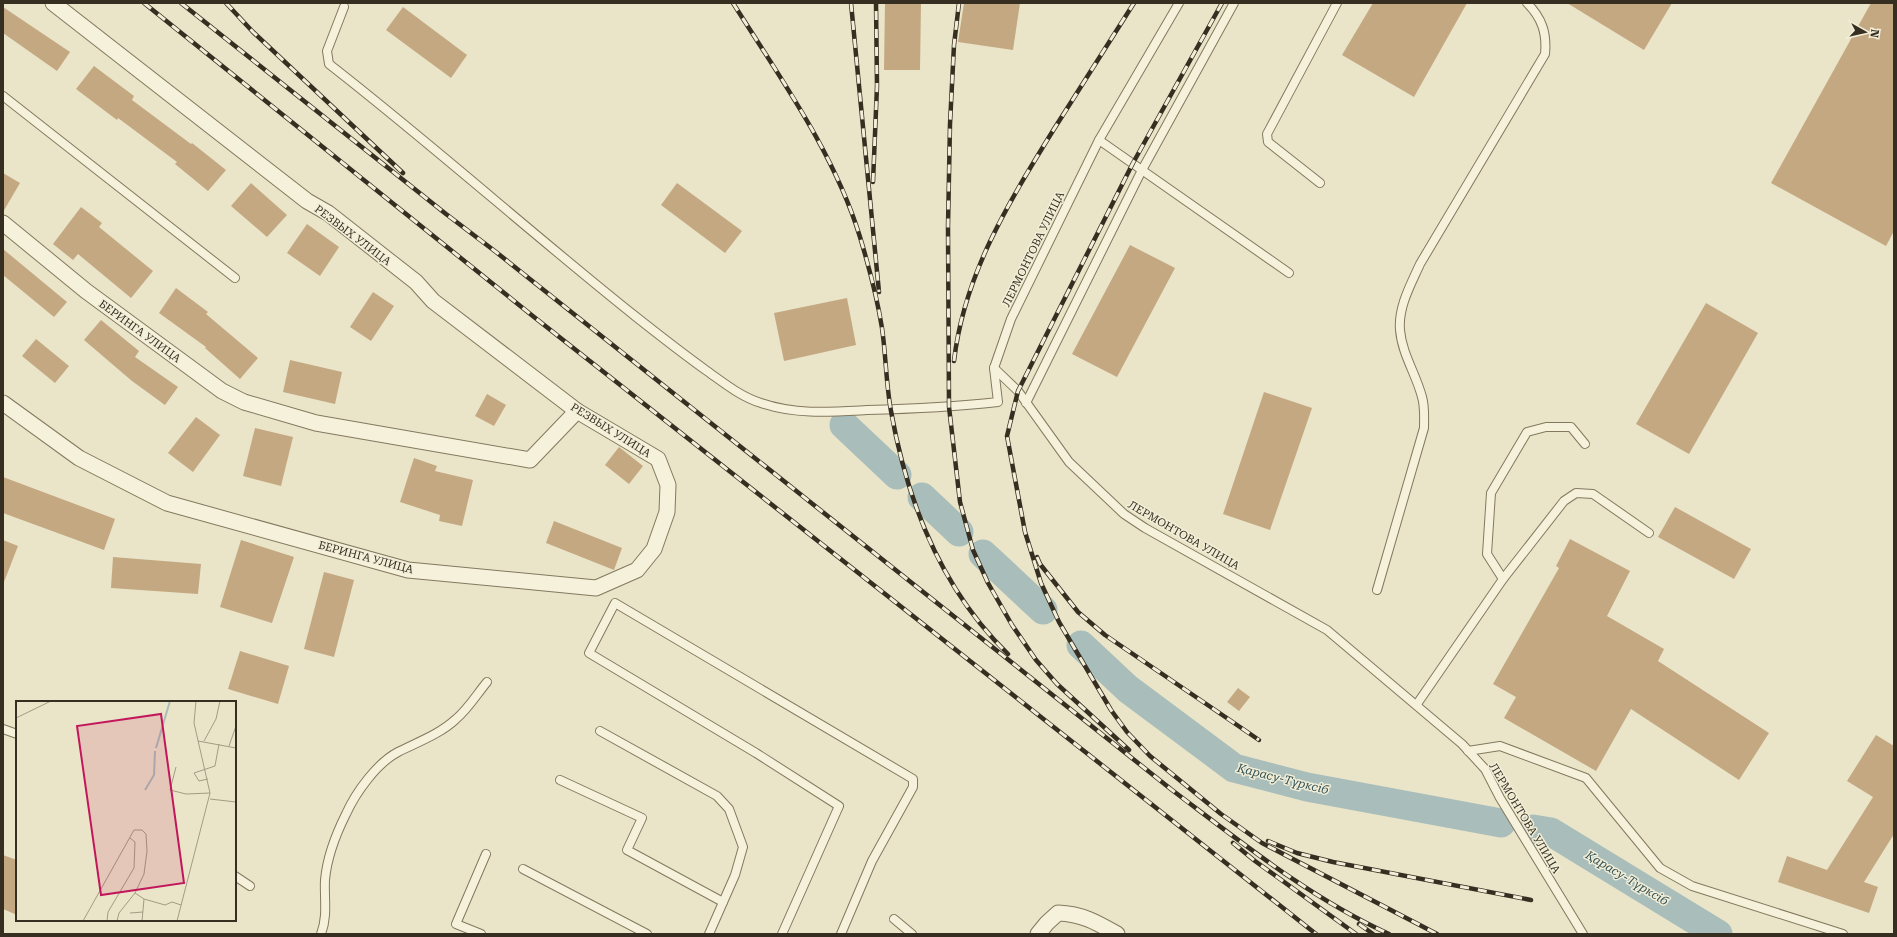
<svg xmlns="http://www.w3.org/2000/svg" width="1897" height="937" font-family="'Roboto Serif',serif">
	<rect width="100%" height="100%" fill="#eae5c8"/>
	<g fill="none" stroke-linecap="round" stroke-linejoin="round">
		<g stroke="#a9bebb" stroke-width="29">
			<polyline points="844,425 897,475"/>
			<polyline points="922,497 959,532"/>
			<polyline points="983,554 1043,610"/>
			<polyline points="1081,645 1128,689 1234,768 1307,787 1501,823"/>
			<polyline points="1533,829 1551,832 1718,934"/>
		</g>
	</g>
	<g fill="#c4a882">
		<polygon points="885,3 921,3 920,70 884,70"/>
		<polygon points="964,3 1020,3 1013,50 958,42"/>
		<polygon points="1373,3 1467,3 1414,97 1342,55"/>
		<polygon points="1567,3 1672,3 1644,50"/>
		<polygon points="1871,3 1894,3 1894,231 1886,246 1771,183"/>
		<polygon points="3,7 70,52 57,71 3,33"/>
		<polygon points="403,7 467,55 451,78 386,30"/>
		<polygon points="94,66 134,96 132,100 191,144 192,143 226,170 208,191 175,164 177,162 118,118 117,120 76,89"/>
		<polygon points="3,173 20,183 3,212"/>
		<polygon points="251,183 287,215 267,237 231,206"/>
		<polygon points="677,183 742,231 725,253 661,205"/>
		<polygon points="81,207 102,223 99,227 153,271 131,298 78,254 73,260 53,244"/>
		<polygon points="307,224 339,247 320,276 287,253"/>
		<polygon points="1130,245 1175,268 1117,377 1072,354"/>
		<polygon points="3,249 67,302 54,317 3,275"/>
		<polygon points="176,288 208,312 206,314 258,358 240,379 205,348 206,347 159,313"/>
		<polygon points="373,292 394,306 371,341 350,327"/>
		<polygon points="847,298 856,345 784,361 774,313"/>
		<polygon points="1706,303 1758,333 1689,454 1636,424"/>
		<polygon points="101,320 139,351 135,357 178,387 165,405 132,381 84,340"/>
		<polygon points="36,339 69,366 55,383 22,356"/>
		<polygon points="290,360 342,372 335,404 283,392"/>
		<polygon points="1264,392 1312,408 1270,530 1223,514"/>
		<polygon points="487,394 506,405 494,426 475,416"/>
		<polygon points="196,417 220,435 193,472 168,453"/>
		<polygon points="255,428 293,437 281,486 243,476"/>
		<polygon points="619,447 643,466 629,484 605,465"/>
		<polygon points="414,458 437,466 435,471 473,480 462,526 439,521 440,515 400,502"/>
		<polygon points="3,477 115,519 104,550 3,513"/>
		<polygon points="1675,507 1751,549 1734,579 1658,537"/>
		<polygon points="554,521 622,548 614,570 546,543"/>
		<polygon points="1570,539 1630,571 1607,616 1664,649 1658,661 1769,733 1739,780 1631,709 1596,771 1504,718 1516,697 1493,684 1559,568 1556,566"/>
		<polygon points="3,540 18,546 4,582 3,582"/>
		<polygon points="241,540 294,557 272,623 220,607"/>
		<polygon points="113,557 201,564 198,594 111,588"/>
		<polygon points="324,572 354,580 334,657 304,649"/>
		<polygon points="240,651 289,666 278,704 228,689"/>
		<polygon points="1238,688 1250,697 1239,711 1227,702"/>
		<polygon points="1876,735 1894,746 1894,834 1864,882 1878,887 1869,913 1778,882 1787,856 1827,870 1873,797 1847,781"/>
		<polygon points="3,855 17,860 17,915 3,909"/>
	</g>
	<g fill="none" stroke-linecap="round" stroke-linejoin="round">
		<defs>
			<g id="lane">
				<polyline points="1179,3 1099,140 1011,319 994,368 1018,391 1069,462 1124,514 1145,528 1327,630 1462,744 1485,769 1500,798 1583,934"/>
				<path d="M344,7L327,51L329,64C433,145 531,233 635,316C659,335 682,353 707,371C724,383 741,397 761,403C796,415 831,412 867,410C911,409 954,407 998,402L994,368"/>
				<polyline points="3,96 235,278"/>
				<polyline points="1099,140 1289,273"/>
				<polyline points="1320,183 1268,142 1267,134 1337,3"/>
				<polyline points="1026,403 1142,170 1234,3"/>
				<polyline points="1503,579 1564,501 1576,493 1593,494 1649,533"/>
				<path d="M1377,590L1424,428C1424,417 1425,407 1422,397C1416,374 1402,354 1400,330C1398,307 1411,284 1420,264L1545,54C1547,33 1542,18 1527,3"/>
				<polyline points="1417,704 1503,579 1487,554 1491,493 1527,432 1546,427 1571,427 1585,444"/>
				<polyline points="3,729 17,734"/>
				<polyline points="600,731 717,796 729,809 743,847 735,875 709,934"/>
				<polyline points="1468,751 1500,746 1586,778 1660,868 1692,886 1843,934"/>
				<polyline points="560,780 642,818 627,850 723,902"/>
				<polyline points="523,869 647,934"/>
				<polyline points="235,876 250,886"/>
				<polyline points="894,919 912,934"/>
				<path d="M321,934C328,916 324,898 325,880C327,857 336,834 346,814C356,792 377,763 398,752C418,742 440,734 456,719C468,709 477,694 487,682"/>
				<polyline points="481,934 456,924 486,854"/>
				<polyline points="782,934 839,806 756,753 589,653 615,603 913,779 913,787 872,861 841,934"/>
			</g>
			<g id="street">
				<polyline points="3,223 86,291 222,391 244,402 316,423 530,460 577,411"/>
				<polyline points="3,403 79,458 167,503 408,570 596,588 637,570 654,549 667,512 668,485 658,459 577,411 433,301 416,282 328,213 307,201 53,3"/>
				<path d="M1038,934L1047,923L1058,913C1082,914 1096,922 1117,934"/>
			</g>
		</defs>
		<use href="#lane" stroke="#84785f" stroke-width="10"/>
		<use href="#street" stroke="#84785f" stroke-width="17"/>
		<use href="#lane" stroke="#f5f1db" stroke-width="8"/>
		<use href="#street" stroke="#f5f1db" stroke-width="15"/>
		<defs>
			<g id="rail">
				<polyline points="144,3 534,317 1316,934"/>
				<path d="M181,3L446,214L496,252L1172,790C1241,842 1310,898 1389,934"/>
				<polyline points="226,3 253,32 403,173"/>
				<path d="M733,3C780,78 834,152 860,237C869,267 877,297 882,328C886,356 886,384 891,411C907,501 941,589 1008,654"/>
				<polyline points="851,3 879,292"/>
				<polyline points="959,3 954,45 950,124 948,226 949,407 960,502 973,550 988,583 1012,625 1036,660 1057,684 1129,750"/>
				<polyline points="1222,3 1133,163 1018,391 1007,436 1025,532 1041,583 1059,622 1111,710 1127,732 1150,756 1221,814 1262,843 1437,934"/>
				<polyline points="873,182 877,86 876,3"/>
				<path d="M954,361C964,274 1009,202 1054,129C1081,87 1107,45 1134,3"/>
				<polyline points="1037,557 1040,564 1078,612 1105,635 1259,740"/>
				<polyline points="1268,841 1297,853 1333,862 1531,900"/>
				<polyline points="1233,843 1255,861 1356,934"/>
				<polyline points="1359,924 1373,934"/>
			</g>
		</defs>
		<use href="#rail" stroke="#362e21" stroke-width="4.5"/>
		<use href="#rail" stroke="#f2eed7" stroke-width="3" stroke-dasharray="9" stroke-linecap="butt"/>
	</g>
	<g text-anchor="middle" stroke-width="3" stroke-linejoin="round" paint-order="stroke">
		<g font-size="11" fill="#362e21" stroke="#f2eed7">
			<text transform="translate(353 235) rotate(37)" y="4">РЕЗВЫХ УЛИЦА</text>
			<text transform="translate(1033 249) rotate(-64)" y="4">ЛЕРМОНТОВА УЛИЦА</text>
			<text transform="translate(140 331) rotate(36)" y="4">БЕРИНГА УЛИЦА</text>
			<text transform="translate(611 430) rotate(32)" y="4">РЕЗВЫХ УЛИЦА</text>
			<text transform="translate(1184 535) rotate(30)" y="4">ЛЕРМОНТОВА УЛИЦА</text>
			<text transform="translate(366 557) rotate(15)" y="4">БЕРИНГА УЛИЦА</text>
			<text transform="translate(1525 818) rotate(59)" y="4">ЛЕРМОНТОВА УЛИЦА</text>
		</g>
		<g font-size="12" font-style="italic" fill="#325154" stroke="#f2eed7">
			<text transform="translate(1283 779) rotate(14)" y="4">Қарасу-Түрксіб</text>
			<text transform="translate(1627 878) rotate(31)" y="4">Қарасу-Түрксіб</text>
		</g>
	</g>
	<g transform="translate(16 701)">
		<rect width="220" height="220" fill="#eae5c8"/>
		<path fill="none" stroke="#a9bebb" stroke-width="2" d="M140,47L154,0M129,89L138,74L139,50"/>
		<path fill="none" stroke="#a29c85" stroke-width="1" d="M0,17L35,0M182,40L220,47M188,40L200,18L204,0M213,45L220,25M160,66L154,89L170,93L194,92M192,78L183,80L178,72L199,65L203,43M194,98L220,101M119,192L128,198L149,204L156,201L165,204M114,212L127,211M67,220L118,129H126L130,133L131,150L128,173L119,192L103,212L101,220M91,220L92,211L118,167L119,141L114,137M126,220L128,198M161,220L194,92L178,22L180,0"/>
		<path fill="#c2185b" fill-opacity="0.15" stroke="#c2185b" stroke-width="2" d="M145,13L168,182L85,194L61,25Z"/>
		<rect width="220" height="220" fill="none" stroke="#362e21" stroke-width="2"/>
	</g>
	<rect width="1897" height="937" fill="none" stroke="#362e21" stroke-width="8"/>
	<g transform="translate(1865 32) rotate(98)" stroke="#f2eed7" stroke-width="3" paint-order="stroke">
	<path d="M0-3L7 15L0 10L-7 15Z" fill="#362e21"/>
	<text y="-6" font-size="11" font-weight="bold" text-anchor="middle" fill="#362e21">N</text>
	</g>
</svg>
